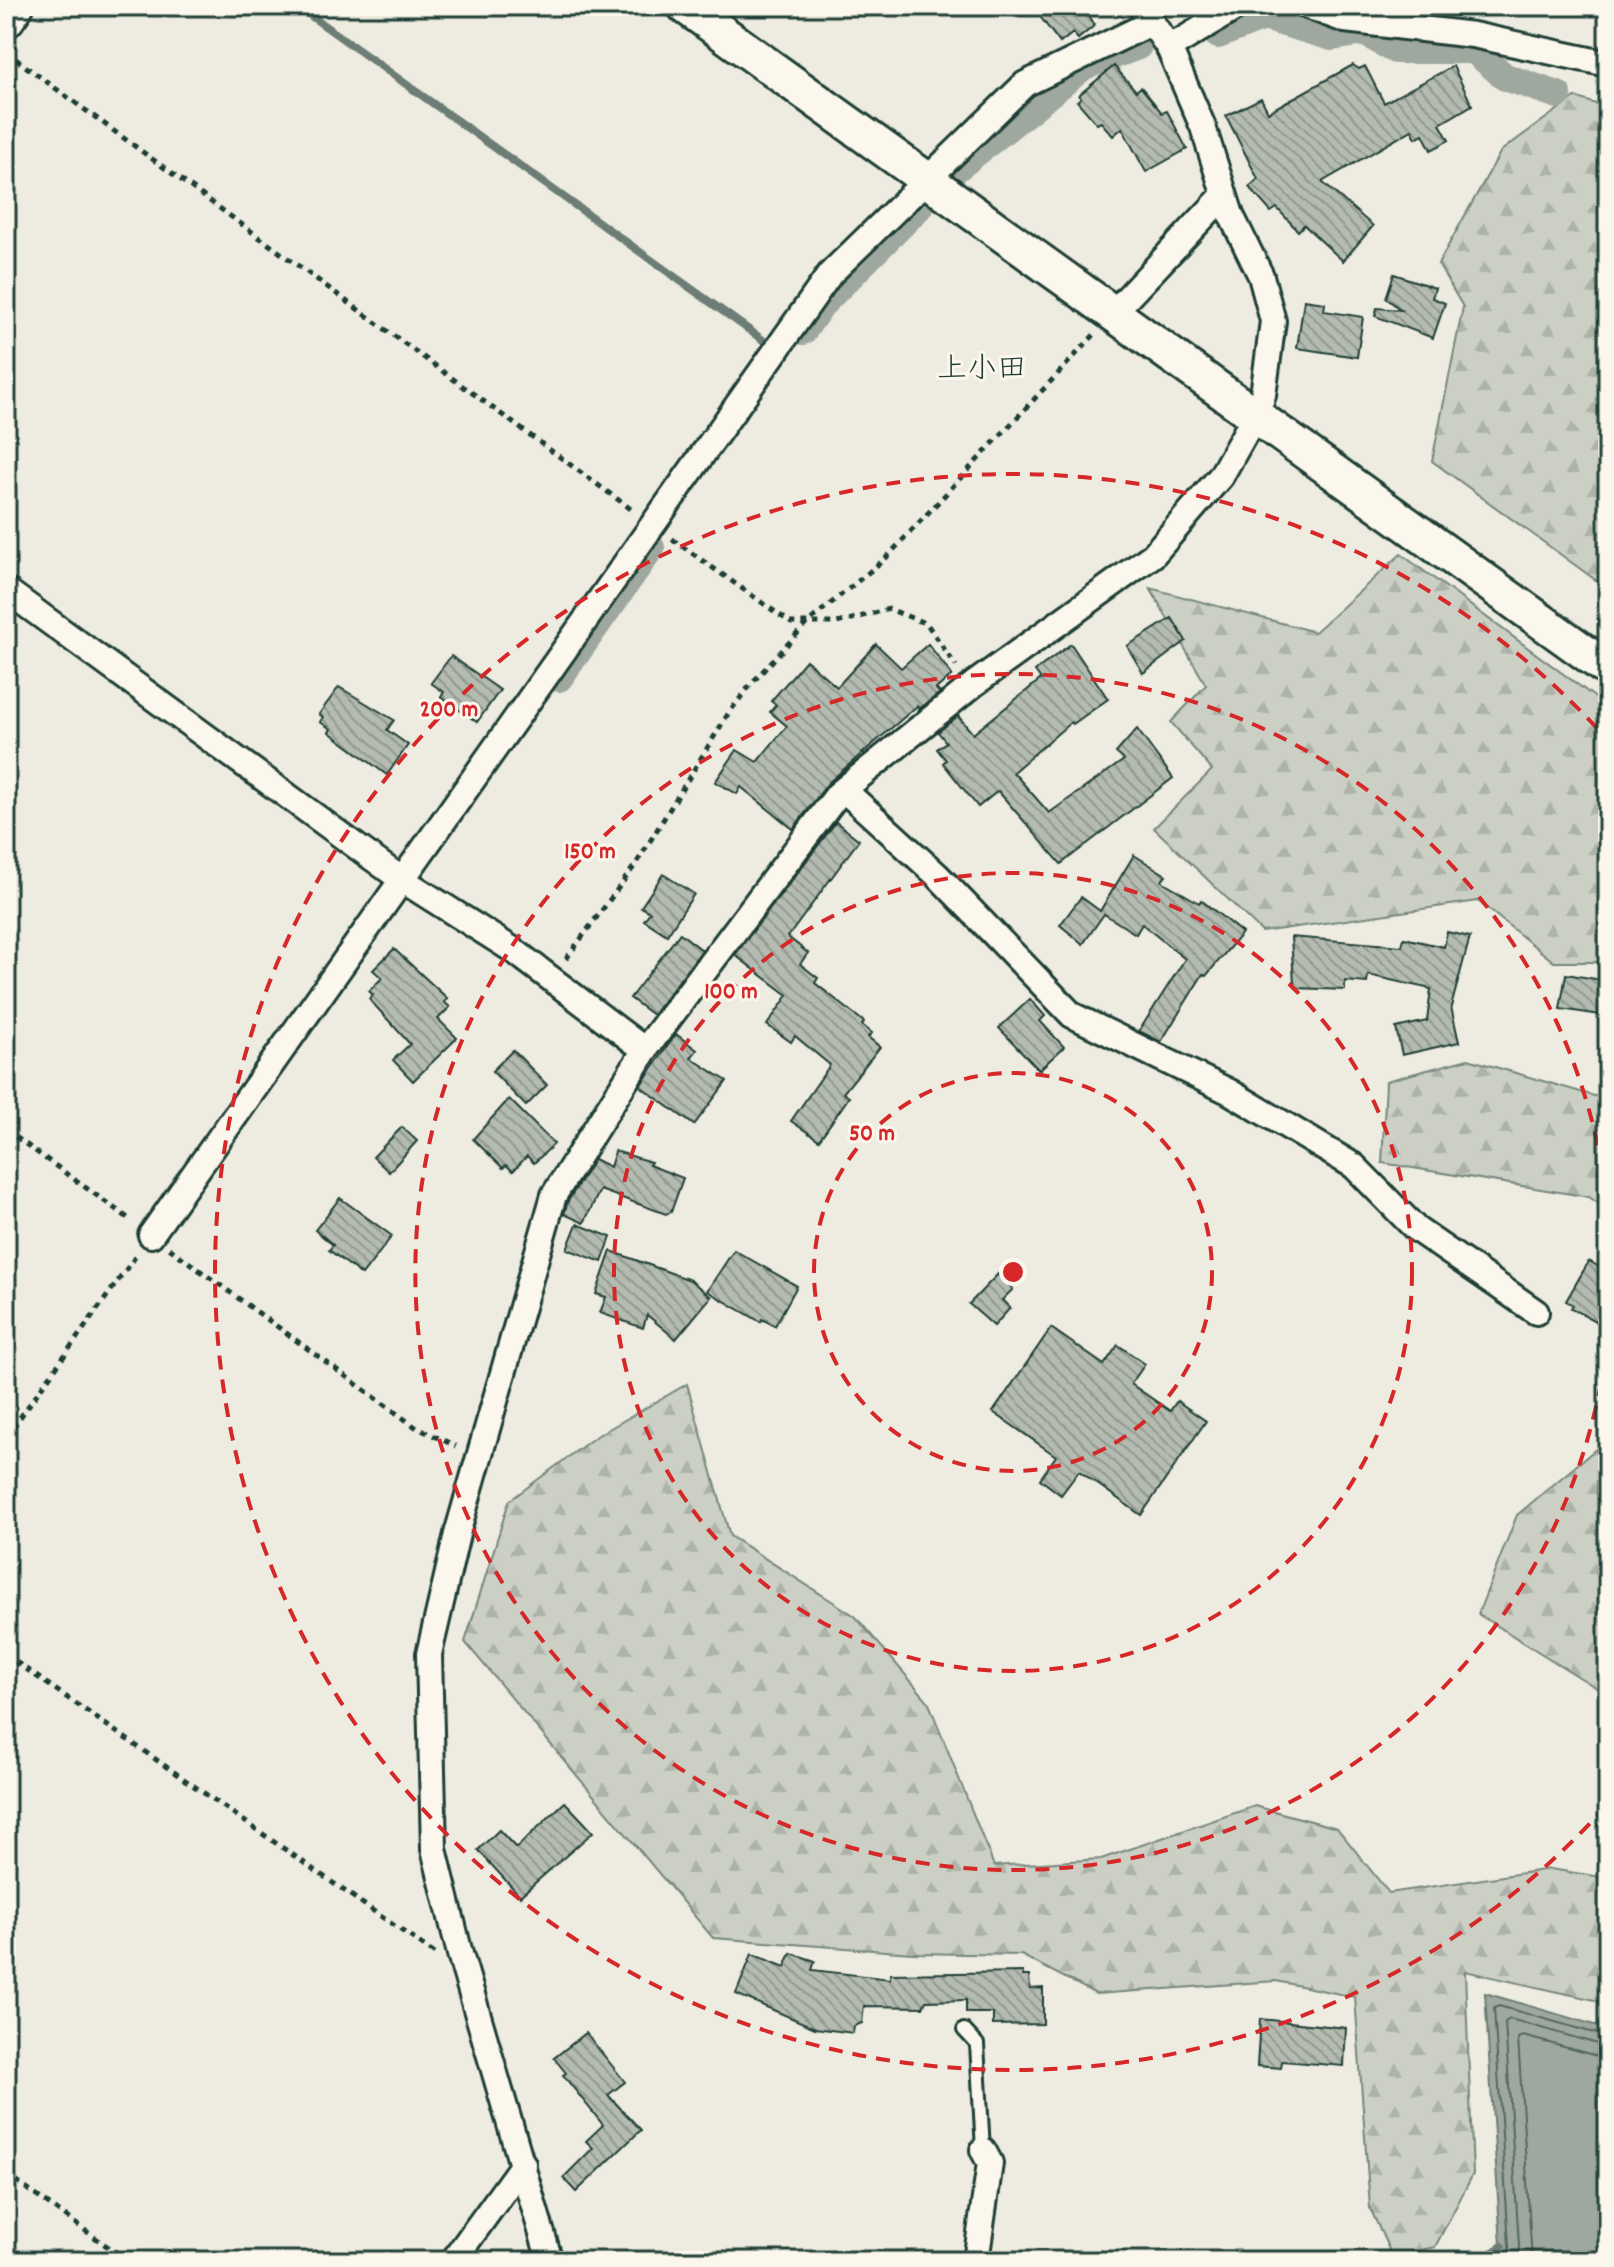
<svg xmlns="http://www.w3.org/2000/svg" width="1614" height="2267" font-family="Dekko,'Klee One',sans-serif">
	<defs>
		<pattern id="forest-firs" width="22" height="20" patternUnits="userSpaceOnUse" patternTransform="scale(2)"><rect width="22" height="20" fill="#cbcfc4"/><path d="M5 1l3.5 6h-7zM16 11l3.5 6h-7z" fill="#aeb3a9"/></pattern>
		<pattern id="building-back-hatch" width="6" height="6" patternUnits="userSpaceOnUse" patternTransform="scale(2)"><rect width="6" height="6" fill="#b4bbb0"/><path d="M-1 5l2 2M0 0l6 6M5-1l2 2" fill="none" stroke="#929990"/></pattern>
	</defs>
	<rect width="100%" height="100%" fill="#eeece1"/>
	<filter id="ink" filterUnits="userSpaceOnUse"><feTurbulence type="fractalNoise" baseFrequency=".0125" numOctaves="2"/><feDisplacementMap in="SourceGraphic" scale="16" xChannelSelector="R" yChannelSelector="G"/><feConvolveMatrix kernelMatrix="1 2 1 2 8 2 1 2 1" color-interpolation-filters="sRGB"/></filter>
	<g filter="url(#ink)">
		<g fill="url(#forest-firs)" stroke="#75867c" stroke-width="2">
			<polygon points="1575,97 1608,108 1608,589 1432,461 1463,307 1438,264 1501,151"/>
			<polygon points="1401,554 1608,707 1608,962 1554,962 1478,901 1262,932 1154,828 1212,770 1171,722 1206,685 1150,588 1315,632"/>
			<polygon points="1468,1059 1608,1100 1608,1210 1589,1197 1382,1163 1386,1081"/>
			<polygon points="687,1384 730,1536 855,1616 928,1701 994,1866 1101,1859 1255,1806 1337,1828 1389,1893 1550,1869 1608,1878 1608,2003 1465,1971 1473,2174 1435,2247 1392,2256 1370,2208 1355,1997 1276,1981 1096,1994 1021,1955 912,1953 713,1938 465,1642 509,1501 595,1437"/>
			<polygon points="1597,1448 1608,1451 1608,1695 1478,1614 1517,1515"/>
		</g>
		<polygon fill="#9fa89f" stroke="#6c7d74" stroke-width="2" points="1485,1993 1608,2029 1608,2261 1502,2261"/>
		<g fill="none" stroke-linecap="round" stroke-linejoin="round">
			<g stroke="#52685f" stroke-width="2">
				<polyline points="1510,2261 1494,2008 1499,2006 1608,2037"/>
				<polyline points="1520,2261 1505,2022 1510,2019 1608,2047"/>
				<polyline points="1532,2261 1518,2038 1523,2036 1608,2059"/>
			</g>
			<g stroke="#6c7d74" stroke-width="8">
				<polyline points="297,6 763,340"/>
				<polyline points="1480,2261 1502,2246"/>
			</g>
			<g stroke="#9fa89f" stroke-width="28">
				<polyline points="1218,35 1264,17 1332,37 1364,32 1395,50 1474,50 1505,77 1558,95"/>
				<polyline points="952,172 1084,66 1138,46"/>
				<polyline points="803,331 821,305 920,206"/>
				<polyline points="559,678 651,548"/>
			</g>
		</g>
		<g fill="url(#building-back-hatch)" stroke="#1f3d34" stroke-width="2">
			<polygon points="1032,6 1080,6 1095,25 1078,39 1073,33 1060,43"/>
			<polygon points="1353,65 1359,69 1365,66 1384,103 1453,66 1472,105 1440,124 1449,140 1431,150 1423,134 1416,138 1412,130 1322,182 1373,226 1343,261 1304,225 1298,231 1277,208 1271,212 1249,187 1258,179 1226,116 1261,98 1268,112"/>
			<polygon points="1114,66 1136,91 1141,87 1162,113 1167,111 1187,149 1146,172 1122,128 1113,136 1101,122 1097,124 1077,101 1081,98 1079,95"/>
			<polygon points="1394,274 1435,288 1432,298 1445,303 1433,338 1375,316 1377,308 1401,310 1386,298"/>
			<polygon points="1304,300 1325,303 1324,311 1363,317 1357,357 1297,348"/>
			<polygon points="1172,618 1186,641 1143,673 1127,646"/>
			<polygon points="876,644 901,668 928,644 952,675 936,689 940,693 919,709 917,706 828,783 793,829 741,787 737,794 715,782 737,750 757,762 787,726 770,712 776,705 771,701 806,660 837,687"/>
			<polygon points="1071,644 1108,699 1073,724 1071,722 1013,772 1049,813 1124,760 1116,753 1137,729 1173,778 1061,864 998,791 978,807 943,763 946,760 937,749 946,742 938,732 958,716 973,734 1041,679 1035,671"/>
			<polygon points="451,656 500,690 477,722 441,697 444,692 431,683"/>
			<polygon points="339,687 394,720 387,730 408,745 387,775 329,732 331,729 320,722 323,717 319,714"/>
			<polygon points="836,822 859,840 788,937 808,953 800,964 818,978 815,983 864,1022 862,1025 872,1033 868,1037 880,1047 843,1093 849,1097 819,1140 791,1121 830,1065 795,1036 791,1042 767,1025 788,995 735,955"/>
			<polygon points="1134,855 1166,875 1162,881 1199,903 1201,900 1242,933 1206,976 1203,974 1161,1042 1139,1031 1185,959 1142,924 1136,934 1104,914 1083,944 1060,925 1081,897 1100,911"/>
			<polygon points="663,874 694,894 667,935 644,920 650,912 641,907"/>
			<polygon points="1447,932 1470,937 1451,1007 1459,1042 1402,1055 1396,1028 1427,1021 1431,989 1368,975 1367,983 1345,981 1345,990 1296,988 1294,983 1291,937 1402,946 1404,938 1444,947"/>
			<polygon points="680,933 702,950 653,1015 630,998"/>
			<polygon points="394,949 448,999 444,1002 450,1007 438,1019 457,1038 413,1081 393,1060 410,1044 369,999 373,995 369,991 382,978 373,970"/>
			<polygon points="1566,974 1608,981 1608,1016 1560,1009"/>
			<polygon points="1030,999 1045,1016 1040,1021 1064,1047 1039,1070 999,1028"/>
			<polygon points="676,1034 697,1050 691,1058 727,1081 694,1125 640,1086"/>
			<polygon points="513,1050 547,1085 526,1106 492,1071"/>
			<polygon points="509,1099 554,1144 534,1163 527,1156 513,1171 506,1165 503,1168 473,1139"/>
			<polygon points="402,1127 417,1141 389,1172 373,1157"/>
			<polygon points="615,1151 651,1162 649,1165 683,1178 671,1212 666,1214 600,1190 584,1223 564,1214 568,1201 594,1159 610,1167"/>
			<polygon points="340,1198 392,1236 362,1275 329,1250 333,1245 315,1230"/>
			<polygon points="577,1224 611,1237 602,1262 567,1249"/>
			<polygon points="734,1250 797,1286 775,1326 762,1319 761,1322 707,1291"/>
			<polygon points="611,1251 690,1280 711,1297 676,1339 647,1315 643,1328 600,1313 606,1297 596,1294"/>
			<polygon points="1589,1261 1608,1272 1608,1328 1571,1308 1573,1305 1566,1301"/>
			<polygon points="998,1274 1013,1289 1002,1300 1010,1308 994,1326 969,1304"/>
			<polygon points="1051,1328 1104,1365 1118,1345 1145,1364 1131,1384 1170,1411 1177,1401 1206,1421 1141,1515 1079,1471 1061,1495 1040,1479 1056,1456 993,1412"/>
			<polygon points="565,1802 593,1832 520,1896 478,1850 499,1830 516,1848"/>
			<polygon points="791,1953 815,1961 812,1970 890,1979 890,1974 1023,1972 1023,1976 1029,1976 1030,1989 1043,1988 1043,2024 993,2025 993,2013 966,2013 966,2000 926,2001 923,2007 864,2006 862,2023 854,2026 853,2033 815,2028 736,1994 752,1954 785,1967"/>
			<polygon points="1260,2019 1346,2028 1344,2066 1282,2061 1281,2068 1257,2066"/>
			<polygon points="586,2033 625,2082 608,2095 641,2130 576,2192 563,2178 593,2148 586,2141 603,2125 563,2075 566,2073 554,2058"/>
		</g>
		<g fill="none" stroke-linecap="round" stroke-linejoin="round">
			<defs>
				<polyline id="lane" points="964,2030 977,2044 983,2150"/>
				<g id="street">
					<polyline points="1307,6 1345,20 1473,35 1608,64"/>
					<polyline points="1169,48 1239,6"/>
					<polyline points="1113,313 1224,195"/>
					<polyline points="6,590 401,879 513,950 645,1050"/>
					<polyline points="844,790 937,875 1072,1015 1230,1092 1354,1166 1416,1229 1536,1312"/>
					<polyline points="151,1235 830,274 1025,84 1151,23"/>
					<polyline points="453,2261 523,2164"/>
					<polyline points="550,2261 460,1954 434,1849 429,1654 457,1534 554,1195 645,1050 838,794 974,684 1153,555 1221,476 1256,414 1263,395 1273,321 1261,276 1231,215 1203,127 1169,48 1141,6"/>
					<polyline points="976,2261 990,2163 983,2150"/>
				</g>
				<g id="secondary">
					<polyline points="685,6 1608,669"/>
					<polyline points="6,20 16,6"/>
				</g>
			</defs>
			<use href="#lane" stroke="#1f3d34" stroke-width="18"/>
			<use href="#street" stroke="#1f3d34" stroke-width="30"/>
			<use href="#secondary" stroke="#1f3d34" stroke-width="40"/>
			<g stroke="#1f3d34" stroke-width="5" stroke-dasharray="6 6" stroke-linecap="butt">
				<polyline points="6,52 635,512"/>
				<polyline points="672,539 791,623 837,623 889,609 927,624 956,666"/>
				<polyline points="566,959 636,864 728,714 751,684 807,623 886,558 1094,335"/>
				<polyline points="6,1130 132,1221"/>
				<polyline points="169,1248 417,1428 456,1446"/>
				<polyline points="6,1437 138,1253"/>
				<polyline points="6,1655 435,1954"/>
				<polyline points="6,2174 128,2261"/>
			</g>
			<use href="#lane" stroke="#fbf7ec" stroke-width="12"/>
			<use href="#street" stroke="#fbf7ec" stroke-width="24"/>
			<use href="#secondary" stroke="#fbf7ec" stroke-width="34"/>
		</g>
	</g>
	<g fill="none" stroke="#d62828" stroke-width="4" stroke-dasharray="14 10">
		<circle cx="1013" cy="1272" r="199"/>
		<circle cx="1013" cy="1272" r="399"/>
		<path d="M1608 1335A598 598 0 1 1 1608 1209"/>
		<path d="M1606 1806A798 798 0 1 1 1606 738"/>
	</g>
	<g text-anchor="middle" stroke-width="6" stroke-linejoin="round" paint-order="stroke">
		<g font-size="30" fill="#1f3d34" stroke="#fbf7ec">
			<text x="982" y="377">上小田</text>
		</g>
	</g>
	<circle cx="1013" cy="1272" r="12" fill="#d62828" stroke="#fbf7ec" stroke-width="4"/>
	<g font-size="24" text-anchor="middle" font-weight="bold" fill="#d62828" stroke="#fbf7ec" stroke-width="6" stroke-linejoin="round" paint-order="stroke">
		<text x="449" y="716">200 m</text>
		<text x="590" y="858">150 m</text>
		<text x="731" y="998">100 m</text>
		<text x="872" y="1140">50 m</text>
	</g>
	<rect width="1614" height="2267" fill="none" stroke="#fbf7ec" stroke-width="32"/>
	<rect x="16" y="16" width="1582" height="2235" fill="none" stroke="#1f3d34" stroke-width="3" filter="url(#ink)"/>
</svg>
